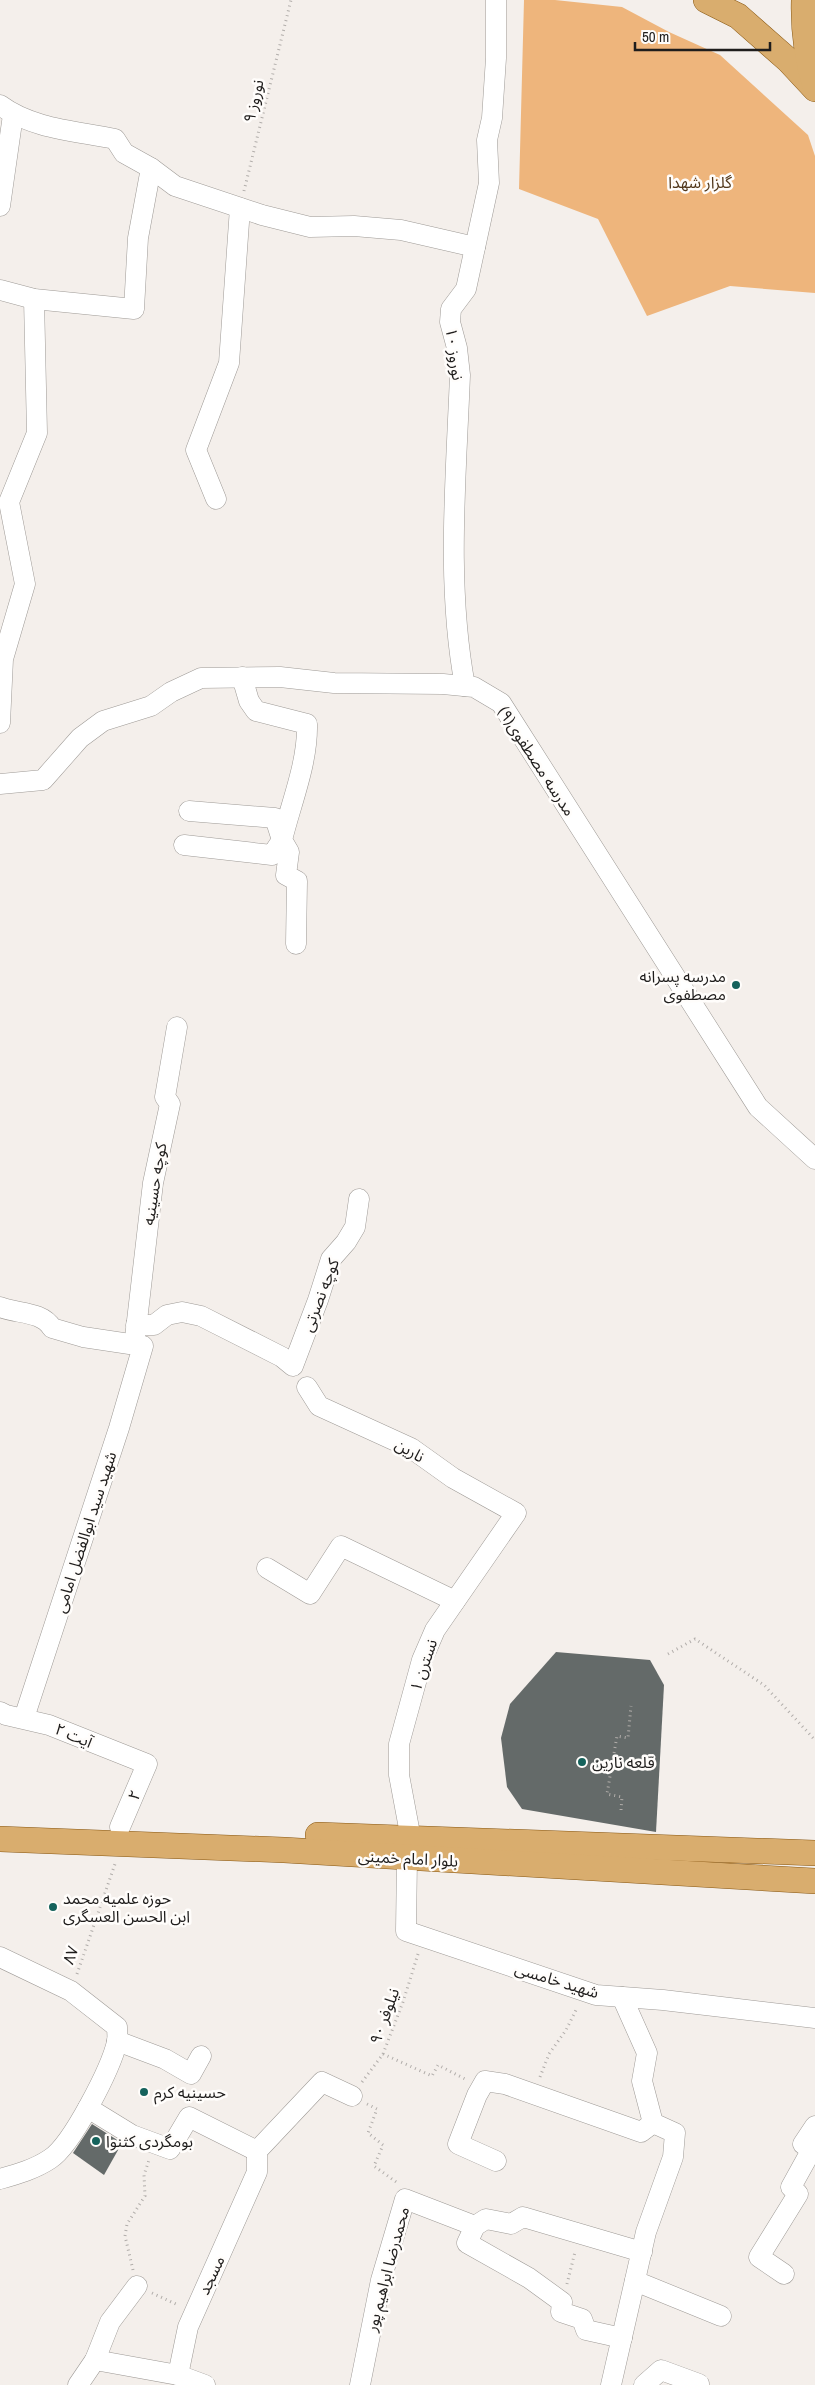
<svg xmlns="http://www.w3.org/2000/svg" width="815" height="2385" font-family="'Archivo Narrow','Noto Sans Arabic',sans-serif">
	<rect width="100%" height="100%" fill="#f4efeb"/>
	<polygon fill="#eeb57c" points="524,0 555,0 622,7 669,32 720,55 808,135 815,156 815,293 730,286 647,316 598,219 519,189"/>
	<g fill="#646a69">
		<polygon points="556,1652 650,1660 664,1685 656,1832 522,1809 507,1787 501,1738 510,1704"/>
		<polygon points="92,2124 122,2143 104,2175 73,2153"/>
	</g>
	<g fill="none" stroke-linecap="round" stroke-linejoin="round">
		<defs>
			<g id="minor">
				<path d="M0,105C32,129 77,131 115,139L124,153L151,168L175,186L262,215L310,227L354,226L401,230L475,247"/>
				<polyline points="0,206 13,115"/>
				<polyline points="0,290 34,299 134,309 138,238 151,168"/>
				<polyline points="216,499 196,450 229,363 240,208"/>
				<path d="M242,677L249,701L256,711L307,724C308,763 291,803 282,840L289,852L286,875L297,881L296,944"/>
				<path d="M465,686C446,584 456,479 460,375L457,348L450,322L451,309L466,289L489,183L487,140L492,118L496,58V0"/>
				<polyline points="0,723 3,659 25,584 9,502 37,433 34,299"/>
				<polyline points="0,784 43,780 80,738 103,721 151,706 171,692 201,678 280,677 334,683 443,684 474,687 501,703 758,1107 815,1159"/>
				<polyline points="184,845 272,855 282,840 275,818 189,811"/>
				<path d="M0,1307C17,1314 42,1311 52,1328L83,1337L143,1346L119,1428L24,1718"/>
				<polyline points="136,1325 154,1325 167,1315 182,1312 201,1316 282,1357 293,1366 318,1300 331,1259 346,1242 355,1227 359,1199"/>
				<polyline points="135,1338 153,1183 170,1104 165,1097 177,1027"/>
				<polyline points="307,1387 319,1406 411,1448 453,1478 516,1513 435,1630 422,1660 399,1744 399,1775 411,1839"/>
				<polyline points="267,1568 310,1594 341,1546 455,1601"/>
				<polyline points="0,1712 6,1715 49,1725 147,1764 120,1827"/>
				<polyline points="407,1858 406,1931 596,1995 663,2000 815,2018"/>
				<path d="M0,1957L71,1991L117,2027C117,2032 118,2037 117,2042C111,2068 72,2145 50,2159C35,2169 18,2174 0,2179"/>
				<polyline points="117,2041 165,2059 191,2074 201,2056"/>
				<polyline points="88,2108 132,2135 170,2149 189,2117 257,2151"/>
				<polyline points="496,2161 458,2144 477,2095 485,2081 505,2084 641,2132 653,2123"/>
				<polyline points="475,2226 486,2219 511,2224 523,2217 642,2252"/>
				<polyline points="784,2274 759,2257 798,2194 791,2187 812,2149 803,2144 815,2126"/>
				<polyline points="635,2281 721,2316"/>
				<polyline points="95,2360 178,2375"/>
				<polyline points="78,2385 95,2360 110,2322 137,2286"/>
				<polyline points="205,2385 178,2375 188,2327 257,2172 257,2151 322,2082 352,2096"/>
				<polyline points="360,2385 381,2280 405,2199 475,2226 467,2243 529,2278 562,2302 561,2312 582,2319 586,2330 622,2338"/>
				<polyline points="611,2385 646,2232 673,2157 675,2133 653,2123 642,2081 647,2053 622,1997"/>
				<polyline points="644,2385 661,2370 699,2384"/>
			</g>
			<g id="major">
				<polyline points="706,0 738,16 788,60 815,89"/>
				<path d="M804,0C803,30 807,58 815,87"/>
				<polyline points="318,1835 815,1853"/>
				<polyline points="0,1839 284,1850 815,1881"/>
			</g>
		</defs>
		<use href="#minor" stroke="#9e9a96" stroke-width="21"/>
		<use href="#major" stroke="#885712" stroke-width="26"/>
		<g stroke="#b1adaa" stroke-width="3" stroke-dasharray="1 4" stroke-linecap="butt">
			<polyline points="244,191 291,0"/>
			<polyline points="668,1654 695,1639 764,1685 815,1740"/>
			<polyline points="621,1810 622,1797 607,1794 617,1736 628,1738 631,1706"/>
			<polyline points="77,1974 115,1864"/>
			<polyline points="383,2054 432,2076 438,2065 465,2079"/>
			<polyline points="540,2077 549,2054 566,2030 577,2008"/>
			<polyline points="362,2082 383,2054 403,2002 418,1954"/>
			<polyline points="367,2104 377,2109 368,2133 383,2145 374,2166 399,2184"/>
			<polyline points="133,2270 125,2236 127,2224 145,2196 144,2175 149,2160"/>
			<polyline points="567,2284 575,2252"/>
			<polyline points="152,2293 178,2305"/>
		</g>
		<use href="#minor" stroke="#fff" stroke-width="20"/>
		<use href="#major" stroke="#d9ad6e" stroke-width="25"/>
	</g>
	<g fill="#15625c" stroke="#fffdfb" stroke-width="2">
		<circle cx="736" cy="985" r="5"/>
		<circle cx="582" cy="1762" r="5"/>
		<circle cx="53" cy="1907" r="5"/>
		<circle cx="144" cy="2092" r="5"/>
		<circle cx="96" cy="2141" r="5"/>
	</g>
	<g text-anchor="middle" stroke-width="5" stroke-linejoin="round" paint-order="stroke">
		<g font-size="16" fill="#1f1d1c" stroke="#fffdfb">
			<text transform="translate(253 101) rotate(-77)" y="6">نوروز ۹</text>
			<text transform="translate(455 354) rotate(82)" y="6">نوروز ۱۰</text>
			<text transform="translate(537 761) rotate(57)" y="6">مدرسه مصطفوی(۹)</text>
			<text transform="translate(154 1184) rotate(-81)" y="6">کوچه حسینیه</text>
			<text transform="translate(320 1295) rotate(-69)" y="6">کوچه نصرتی</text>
			<text transform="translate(410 1450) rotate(30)" y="6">نارین</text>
			<text transform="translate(85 1532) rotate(-72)" y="6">شهید سید ابوالفضل امامی</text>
			<text transform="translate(423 1665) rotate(-71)" y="6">نسترن ۱</text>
			<text transform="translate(74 1735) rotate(23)" y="6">آیت ۲</text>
			<text transform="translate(134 1795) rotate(-67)" y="6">۲</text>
			<text transform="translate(408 1858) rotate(3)" y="6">بلوار امام خمینی</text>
			<text transform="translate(70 1955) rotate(-71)" y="6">۸۷</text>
			<text transform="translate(557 1980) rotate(17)" y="6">شهید خامسی</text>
			<text transform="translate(384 2016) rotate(-70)" y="6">نیلوفر ۹۰</text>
			<text transform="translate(387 2269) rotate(-75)" y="6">محمدرضا ابراهیم پور</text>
			<text transform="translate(211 2275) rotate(-65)" y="6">مسجد</text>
		</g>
		<g font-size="16" fill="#53381b" stroke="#fffdfb">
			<text x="700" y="188">گلزار شهدا</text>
		</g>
		<g font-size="16" fill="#1f1d1c" stroke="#fffdfb" text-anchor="start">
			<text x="726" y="982" text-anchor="end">مدرسه پسرانه<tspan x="726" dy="18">مصطفوی</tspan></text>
			<text x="592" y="1768">قلعه نارین</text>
			<text x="63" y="1904">حوزه علمیه محمد<tspan x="63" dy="18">ابن الحسن العسگری</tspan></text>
			<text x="154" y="2098">حسینیه کرم</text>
			<text x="106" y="2147">بومگردی کثنوا</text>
		</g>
	</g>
	<path d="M635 42v8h135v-8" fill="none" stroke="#1f1d1c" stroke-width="2.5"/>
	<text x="642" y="42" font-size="15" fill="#1f1d1c" stroke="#fffdfb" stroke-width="4" paint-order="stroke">50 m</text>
</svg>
